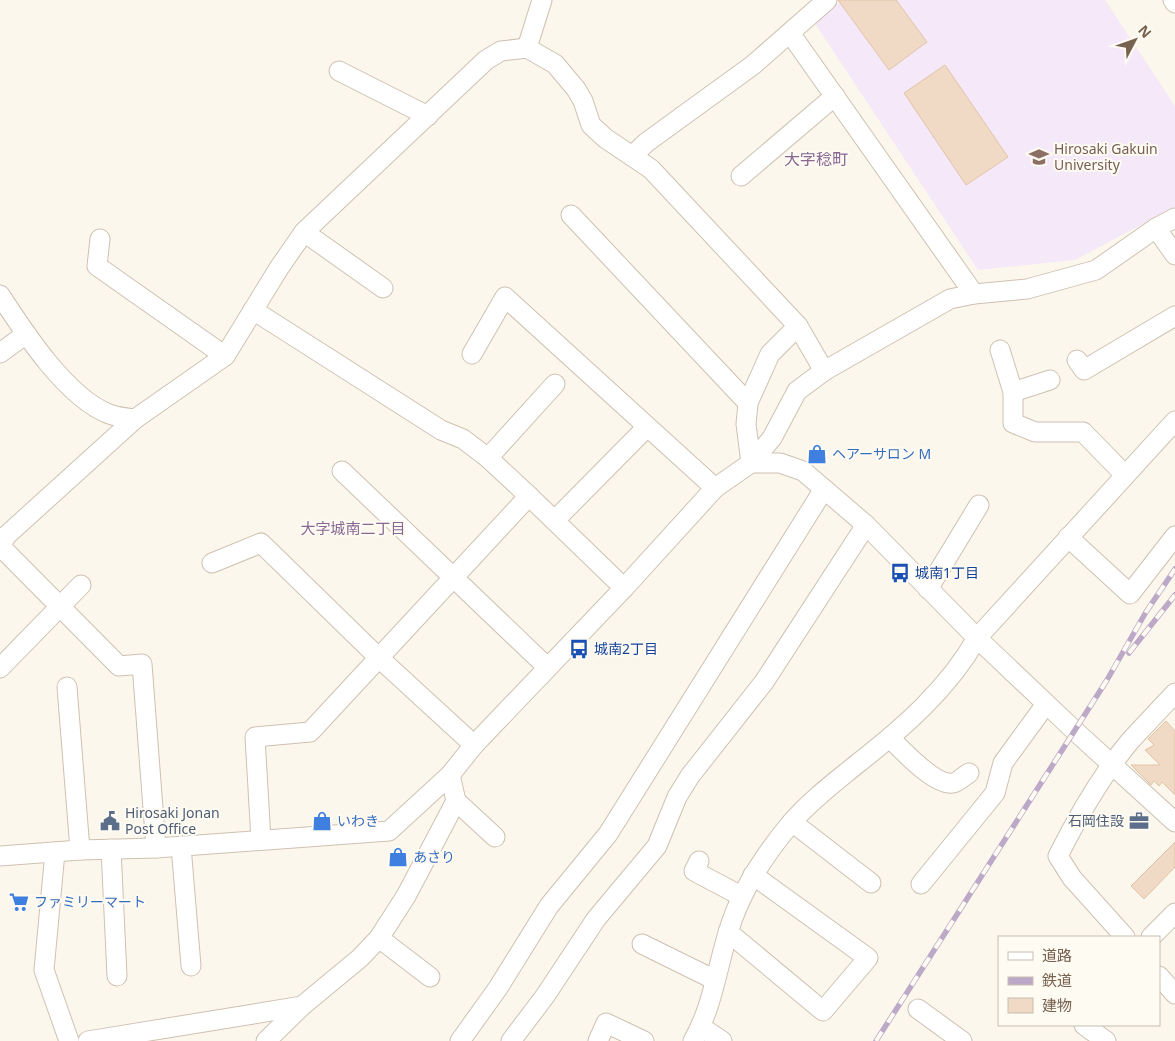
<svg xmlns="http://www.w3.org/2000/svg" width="1175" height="1041" font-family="'Noto Sans','Noto Sans JP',sans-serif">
	<rect width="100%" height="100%" fill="#fcf7ec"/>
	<polygon fill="#f4e8f9" points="842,0 1105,0 1175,106 1175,207 1075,260 978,270 814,22"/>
	<g fill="#f0dac5" stroke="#e2c3a6">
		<polygon points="838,0 896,0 927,42 889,70"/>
		<polygon points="945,65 1008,157 966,185 904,93"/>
		<polygon points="1166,721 1175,731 1175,795 1162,782 1159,786 1154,781 1151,785 1131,765 1160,765 1145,750 1154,745 1148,739"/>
		<polygon points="1175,842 1175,867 1144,899 1131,886"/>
	</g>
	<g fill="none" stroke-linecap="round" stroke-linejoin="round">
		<defs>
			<g id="minor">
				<polyline points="1173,0 1175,3"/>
				<polyline points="790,33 974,294"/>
				<polyline points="527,48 542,0"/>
				<polyline points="339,71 428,116"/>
				<polyline points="632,156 647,142 753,65 827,0"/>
				<polyline points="741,176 835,96"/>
				<polyline points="571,215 748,403"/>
				<polyline points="1156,228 1175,255"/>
				<polyline points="304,232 383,288"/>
				<polyline points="100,239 97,266 225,356"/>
				<path d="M0,295C24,332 66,397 109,414C117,417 127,418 135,419"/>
				<polyline points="253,310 441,430 463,439 488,458 529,496"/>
				<polyline points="1000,350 1013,392 1013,423 1035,432 1083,432 1125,475"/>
				<polyline points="0,353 26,334"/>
				<polyline points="472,354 505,297 715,488"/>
				<polyline points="1077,360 1084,370 1175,316"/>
				<polyline points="824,371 950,299 974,294 1027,289 1096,270 1156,228 1175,218"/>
				<polyline points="1013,392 1050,380"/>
				<polyline points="488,458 555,384"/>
				<polyline points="751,463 780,463 803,471 866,525 977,638 1075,731 1175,822"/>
				<polyline points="342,471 547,667"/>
				<polyline points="555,520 647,427"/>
				<polyline points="1068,537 1130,594 1175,536"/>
				<polyline points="0,545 7,535 135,419 225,356 279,268 304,232 486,60 501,51 527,48 555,64 576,89 583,101 591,125 605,138 651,169 798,326 770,354 748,403 746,424 751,463"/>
				<polyline points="0,546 119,666 142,664 156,848"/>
				<polyline points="212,563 261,543 378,657 474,745"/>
				<polyline points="928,589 979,505"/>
				<polyline points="0,668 81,585"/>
				<polyline points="67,687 80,850"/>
				<path d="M890,738C902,750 935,786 953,783C958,782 964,776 969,773"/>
				<polyline points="456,801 495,837"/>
				<polyline points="792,822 871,883"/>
				<polyline points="261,840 255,737 310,732 529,496 624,588"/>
				<polyline points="181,846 191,966"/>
				<polyline points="111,849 117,976"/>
				<polyline points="55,852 44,970 69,1041"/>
				<polyline points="0,856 80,850 156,848 389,831 450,775 474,745 624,588 715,488 751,463 772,438 797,391 824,371 798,326"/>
				<polyline points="699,861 694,871 741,896"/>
				<polyline points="921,884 995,793 1003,763 1046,704"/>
				<polyline points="728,932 823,1011 868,958 753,875"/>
				<path d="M1125,937L1072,878L1058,856C1078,816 1101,776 1130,741C1145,725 1160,709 1175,693"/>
				<polyline points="1151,937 1175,913"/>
				<polyline points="379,938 430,977"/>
				<polyline points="642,944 715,980"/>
				<polyline points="1159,976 1175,994"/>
				<polyline points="918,1009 962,1041"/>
				<polyline points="1084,1025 1106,1041"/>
				<polyline points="701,1027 722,1041"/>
				<polyline points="88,1041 302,1006"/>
				<polyline points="266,1041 302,1006 360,958 379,938 406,896 456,801 450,775"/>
				<polyline points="460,1041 498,988 549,906 608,834 824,489"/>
				<polyline points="511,1041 545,996 596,919 657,846 677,797 690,776 764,682 866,525"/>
				<polyline points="598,1041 606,1023 644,1041"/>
				<path d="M693,1041C712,1008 717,969 728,933C740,891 764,855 792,822C811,800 835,782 857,764C903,728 948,689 977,638L1175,421"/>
			</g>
		</defs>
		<use href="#minor" stroke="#cec1b1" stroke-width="21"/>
		<use href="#minor" stroke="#fff" stroke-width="19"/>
		<defs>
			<g id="rail">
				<polyline points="1129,653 1175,595"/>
				<polyline points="876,1041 1107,680 1146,612 1175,569"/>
			</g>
		</defs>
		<use href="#rail" stroke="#bca9c7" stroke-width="5.5"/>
		<use href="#rail" stroke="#fefbf3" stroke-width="4" stroke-dasharray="11" stroke-linecap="butt"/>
	</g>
	<defs>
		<symbol id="university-bare" viewBox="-9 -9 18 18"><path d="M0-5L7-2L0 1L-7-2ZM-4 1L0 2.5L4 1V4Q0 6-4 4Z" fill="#8d6e63" stroke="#fefbf3" stroke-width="2.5" paint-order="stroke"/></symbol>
		<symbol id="shop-bare" viewBox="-9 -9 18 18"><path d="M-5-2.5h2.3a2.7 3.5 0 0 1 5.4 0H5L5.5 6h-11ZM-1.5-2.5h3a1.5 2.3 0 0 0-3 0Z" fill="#3f7fe0" stroke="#fefbf3" stroke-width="2.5" paint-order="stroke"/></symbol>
		<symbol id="bus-bare" viewBox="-9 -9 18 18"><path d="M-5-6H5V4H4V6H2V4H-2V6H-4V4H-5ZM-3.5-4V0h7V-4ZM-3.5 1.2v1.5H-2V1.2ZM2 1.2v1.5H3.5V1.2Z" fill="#1a4fb4" stroke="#fefbf3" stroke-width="2.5" paint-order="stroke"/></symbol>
		<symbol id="civic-bare" viewBox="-9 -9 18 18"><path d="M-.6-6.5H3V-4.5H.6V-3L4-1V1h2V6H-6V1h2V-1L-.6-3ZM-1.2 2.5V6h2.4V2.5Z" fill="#5c6f8a" stroke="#fefbf3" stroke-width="2.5" paint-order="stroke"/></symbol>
		<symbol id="office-bare" viewBox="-9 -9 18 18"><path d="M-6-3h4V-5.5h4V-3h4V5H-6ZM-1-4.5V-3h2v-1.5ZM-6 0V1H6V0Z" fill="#5c6f8a" stroke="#fefbf3" stroke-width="2.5" paint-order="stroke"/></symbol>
		<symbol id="supermarket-bare" viewBox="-9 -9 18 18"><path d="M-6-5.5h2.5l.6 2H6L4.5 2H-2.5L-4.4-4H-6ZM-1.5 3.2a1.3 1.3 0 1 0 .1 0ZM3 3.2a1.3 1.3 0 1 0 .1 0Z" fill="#3f7fe0" stroke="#fefbf3" stroke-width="2.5" paint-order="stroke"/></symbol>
	</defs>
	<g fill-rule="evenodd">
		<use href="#university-bare" x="1025" y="143" width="28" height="28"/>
		<use href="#shop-bare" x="803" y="440" width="28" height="28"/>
		<use href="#bus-bare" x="886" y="559" width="28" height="28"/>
		<use href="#bus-bare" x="565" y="635" width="28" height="28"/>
		<use href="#civic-bare" x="96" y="807" width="28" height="28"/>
		<use href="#shop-bare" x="308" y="807" width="28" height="28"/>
		<use href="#office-bare" x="1125" y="807" width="28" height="28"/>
		<use href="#shop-bare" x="384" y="843" width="28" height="28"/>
		<use href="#supermarket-bare" x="5" y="888" width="28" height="28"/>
	</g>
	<g text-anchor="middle" stroke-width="4" stroke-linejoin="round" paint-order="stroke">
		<g font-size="14" fill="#785e54" stroke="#fefbf3" text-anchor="start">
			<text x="1054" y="154">Hirosaki Gakuin<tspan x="1054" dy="16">University</tspan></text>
		</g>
		<g font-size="14" fill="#366cbe" stroke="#fefbf3" text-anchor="start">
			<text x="832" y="459">ヘアーサロン M</text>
			<text x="337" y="826">いわき</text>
			<text x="413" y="862">あさり</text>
			<text x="34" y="907">ファミリーマート</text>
		</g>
		<g font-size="14" fill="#164399" stroke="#fefbf3" text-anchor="start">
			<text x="915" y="578">城南1丁目</text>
			<text x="594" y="654">城南2丁目</text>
		</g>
		<g font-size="14" fill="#4e5e75" stroke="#fefbf3" text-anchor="start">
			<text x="125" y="818">Hirosaki Jonan<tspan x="125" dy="16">Post Office</tspan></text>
			<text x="1124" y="826" text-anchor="end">石岡住設</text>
		</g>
		<g font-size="15" fill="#886792" stroke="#fefbf3">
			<text x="353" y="534">大字城南二丁目</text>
		</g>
		<g font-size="16" fill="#886792" stroke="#fefbf3">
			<text x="816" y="165">大字稔町</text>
		</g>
	</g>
	<rect x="998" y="936" width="162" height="90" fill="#fefbf3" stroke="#c8bdb1"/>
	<rect x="1008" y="952" width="25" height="8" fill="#ffffff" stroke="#c8bdb1"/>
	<text x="1042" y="961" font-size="15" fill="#77614f">道路</text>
	<rect x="1008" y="977" width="25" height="8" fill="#bca9c7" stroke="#c8bdb1"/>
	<text x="1042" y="986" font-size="15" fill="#77614f">鉄道</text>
	<rect x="1008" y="998" width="25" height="15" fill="#f0dac5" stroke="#c8bdb1"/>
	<text x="1042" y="1011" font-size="15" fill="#77614f">建物</text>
	<g transform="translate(1135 40) rotate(49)" stroke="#fefbf3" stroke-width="4" paint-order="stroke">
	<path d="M0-4L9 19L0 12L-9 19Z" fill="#77614f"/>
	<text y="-8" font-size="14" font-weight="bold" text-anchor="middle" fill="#77614f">N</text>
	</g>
</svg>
